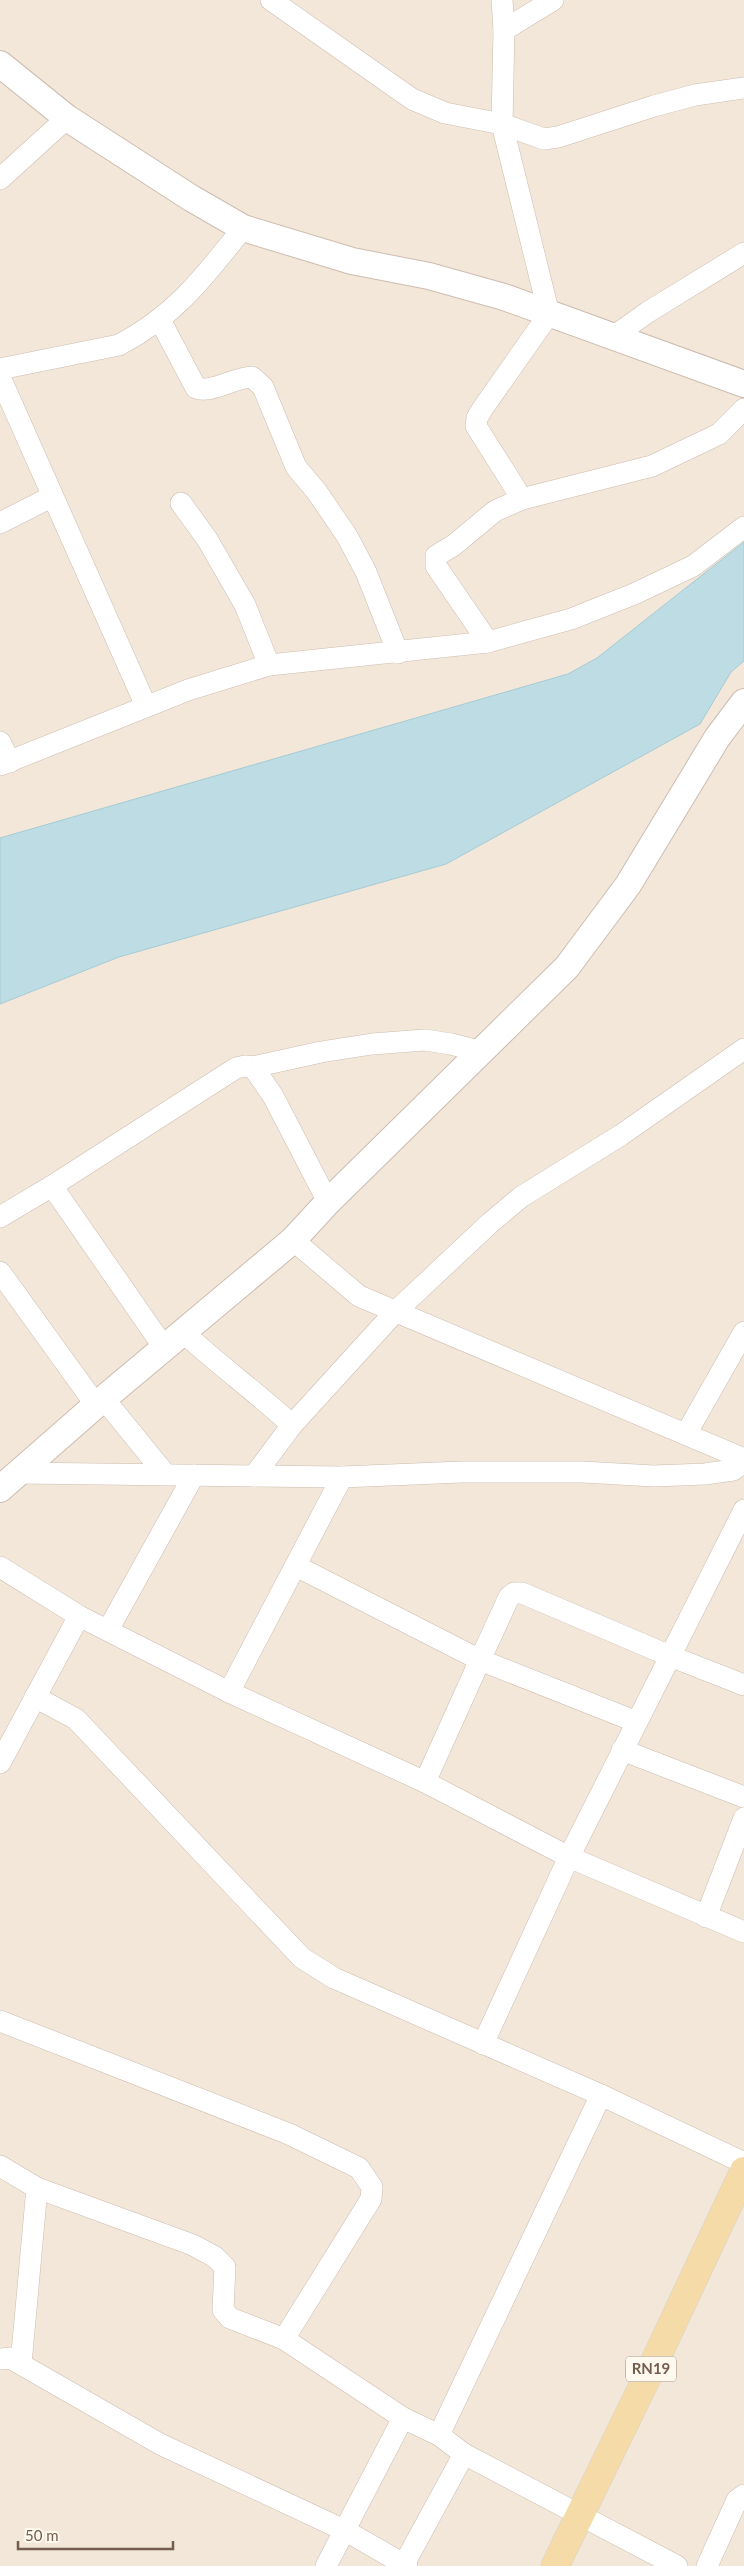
<svg xmlns="http://www.w3.org/2000/svg" width="744" height="2566" font-family="Lato,sans-serif">
	<rect width="100%" height="100%" fill="#fbf5e9"/>
	<rect fill="#f2e7d8" x="0" y="0" width="744" height="2566"/>
	<polygon fill="#bedce4" stroke="#a5cbd5" points="744,542 744,661 731,672 700,724 446,864 119,957 0,1004 0,838 568,674 597,658"/>
	<g fill="none" stroke-linecap="round" stroke-linejoin="round">
		<defs>
			<g id="minor">
				<polyline points="271,0 412,99 445,113 502,124 544,139 558,137 654,106 695,95 744,88"/>
				<polyline points="502,0 504,30"/>
				<polyline points="0,179 67,118"/>
				<path d="M160,320L196,388C209,394 236,377 252,377L263,387L296,467L317,492L347,536L366,572L398,653"/>
				<polyline points="613,337 648,312 744,253"/>
				<path d="M0,369L119,345C176,315 204,277 243,228"/>
				<polyline points="0,377 146,706"/>
				<polyline points="522,499 476,426 477,418 483,408 549,314 502,124 504,30 553,0"/>
				<polyline points="181,503 207,539 245,605 269,665"/>
				<polyline points="0,523 51,497"/>
				<polyline points="488,642 436,566 436,556 454,545 495,511 522,499 652,466 719,434 744,409"/>
				<polyline points="0,742 10,762"/>
				<polyline points="0,765 188,690 269,665 488,642 571,619 634,594 693,566 744,527"/>
				<polyline points="253,1067 321,1052 372,1044 425,1040 451,1044 482,1052"/>
				<polyline points="52,1186 165,1349"/>
				<polyline points="0,1217 52,1186 236,1068 245,1066 253,1067 273,1096 328,1202"/>
				<polyline points="293,1240 359,1296 744,1459"/>
				<polyline points="0,1272 96,1405"/>
				<path d="M184,1333C219,1365 257,1393 292,1425"/>
				<polyline points="104,1399 165,1474"/>
				<polyline points="686,1434 744,1332"/>
				<polyline points="19,1473 342,1477 462,1472 582,1472 654,1476 705,1474 733,1470 744,1462"/>
				<polyline points="254,1476 292,1425 395,1312 490,1223 521,1197 621,1135 744,1049"/>
				<polyline points="296,1566 480,1660 509,1597 514,1593 522,1593 670,1656 744,1685"/>
				<polyline points="0,1567 79,1616 229,1692 425,1782 569,1857 744,1932"/>
				<polyline points="108,1630 194,1475"/>
				<polyline points="229,1692 342,1477"/>
				<polyline points="35,1697 76,1719 302,1958 334,1978 601,2095 744,2163"/>
				<polyline points="622,1750 744,1797"/>
				<polyline points="0,1763 79,1616"/>
				<polyline points="425,1782 480,1660 637,1722"/>
				<polyline points="706,1917 744,1818"/>
				<polyline points="0,2021 289,2134 359,2168 372,2187 371,2199 284,2339"/>
				<polyline points="483,2044 569,1857 744,1510"/>
				<polyline points="0,2166 37,2188 193,2245 215,2257 225,2267 223,2310 230,2318 284,2339 403,2418 439,2435 464,2454 677,2566"/>
				<polyline points="0,2359 10,2358 160,2444 346,2531 407,2566"/>
				<polyline points="21,2364 37,2188"/>
				<polyline points="439,2435 601,2095"/>
				<polyline points="326,2566 403,2418"/>
				<polyline points="403,2566 464,2454"/>
				<polyline points="707,2566 737,2500 744,2495"/>
			</g>
			<g id="tertiary">
				<polyline points="0,64 67,118 191,198 243,228 352,261 429,276 504,297 744,384"/>
				<polyline points="0,1489 96,1405 293,1240 328,1202 567,967 628,885 717,738 744,702"/>
			</g>
			<polyline id="primary" points="555,2566 653,2365 744,2171"/>
		</defs>
		<use href="#minor" stroke="#cdbdb0" stroke-width="22"/>
		<use href="#tertiary" stroke="#cdbdb0" stroke-width="28"/>
		<use href="#primary" stroke="#d8d2cd" stroke-width="29"/>
		<use href="#minor" stroke="#fff" stroke-width="21"/>
		<use href="#tertiary" stroke="#fff" stroke-width="26"/>
		<use href="#primary" stroke="#f4dba7" stroke-width="28"/>
	</g>
	<g text-anchor="middle" stroke-width="4" stroke-linejoin="round" paint-order="stroke">
		<rect fill="#fef9ef" stroke="#9d8c7e" stroke-width="1" x="626" y="2356.5" width="50" height="25" rx="4"/>
		<g font-size="15" font-weight="bold" fill="#745d4e">
			<text x="651" y="2374">RN19</text>
		</g>
	</g>
	<path d="M18 2541v8h155v-8" fill="none" stroke="#745d4e" stroke-width="2.5"/>
	<text x="25" y="2541" font-size="15" fill="#745d4e" stroke="#fef9ef" stroke-width="4" paint-order="stroke">50 m</text>
</svg>
